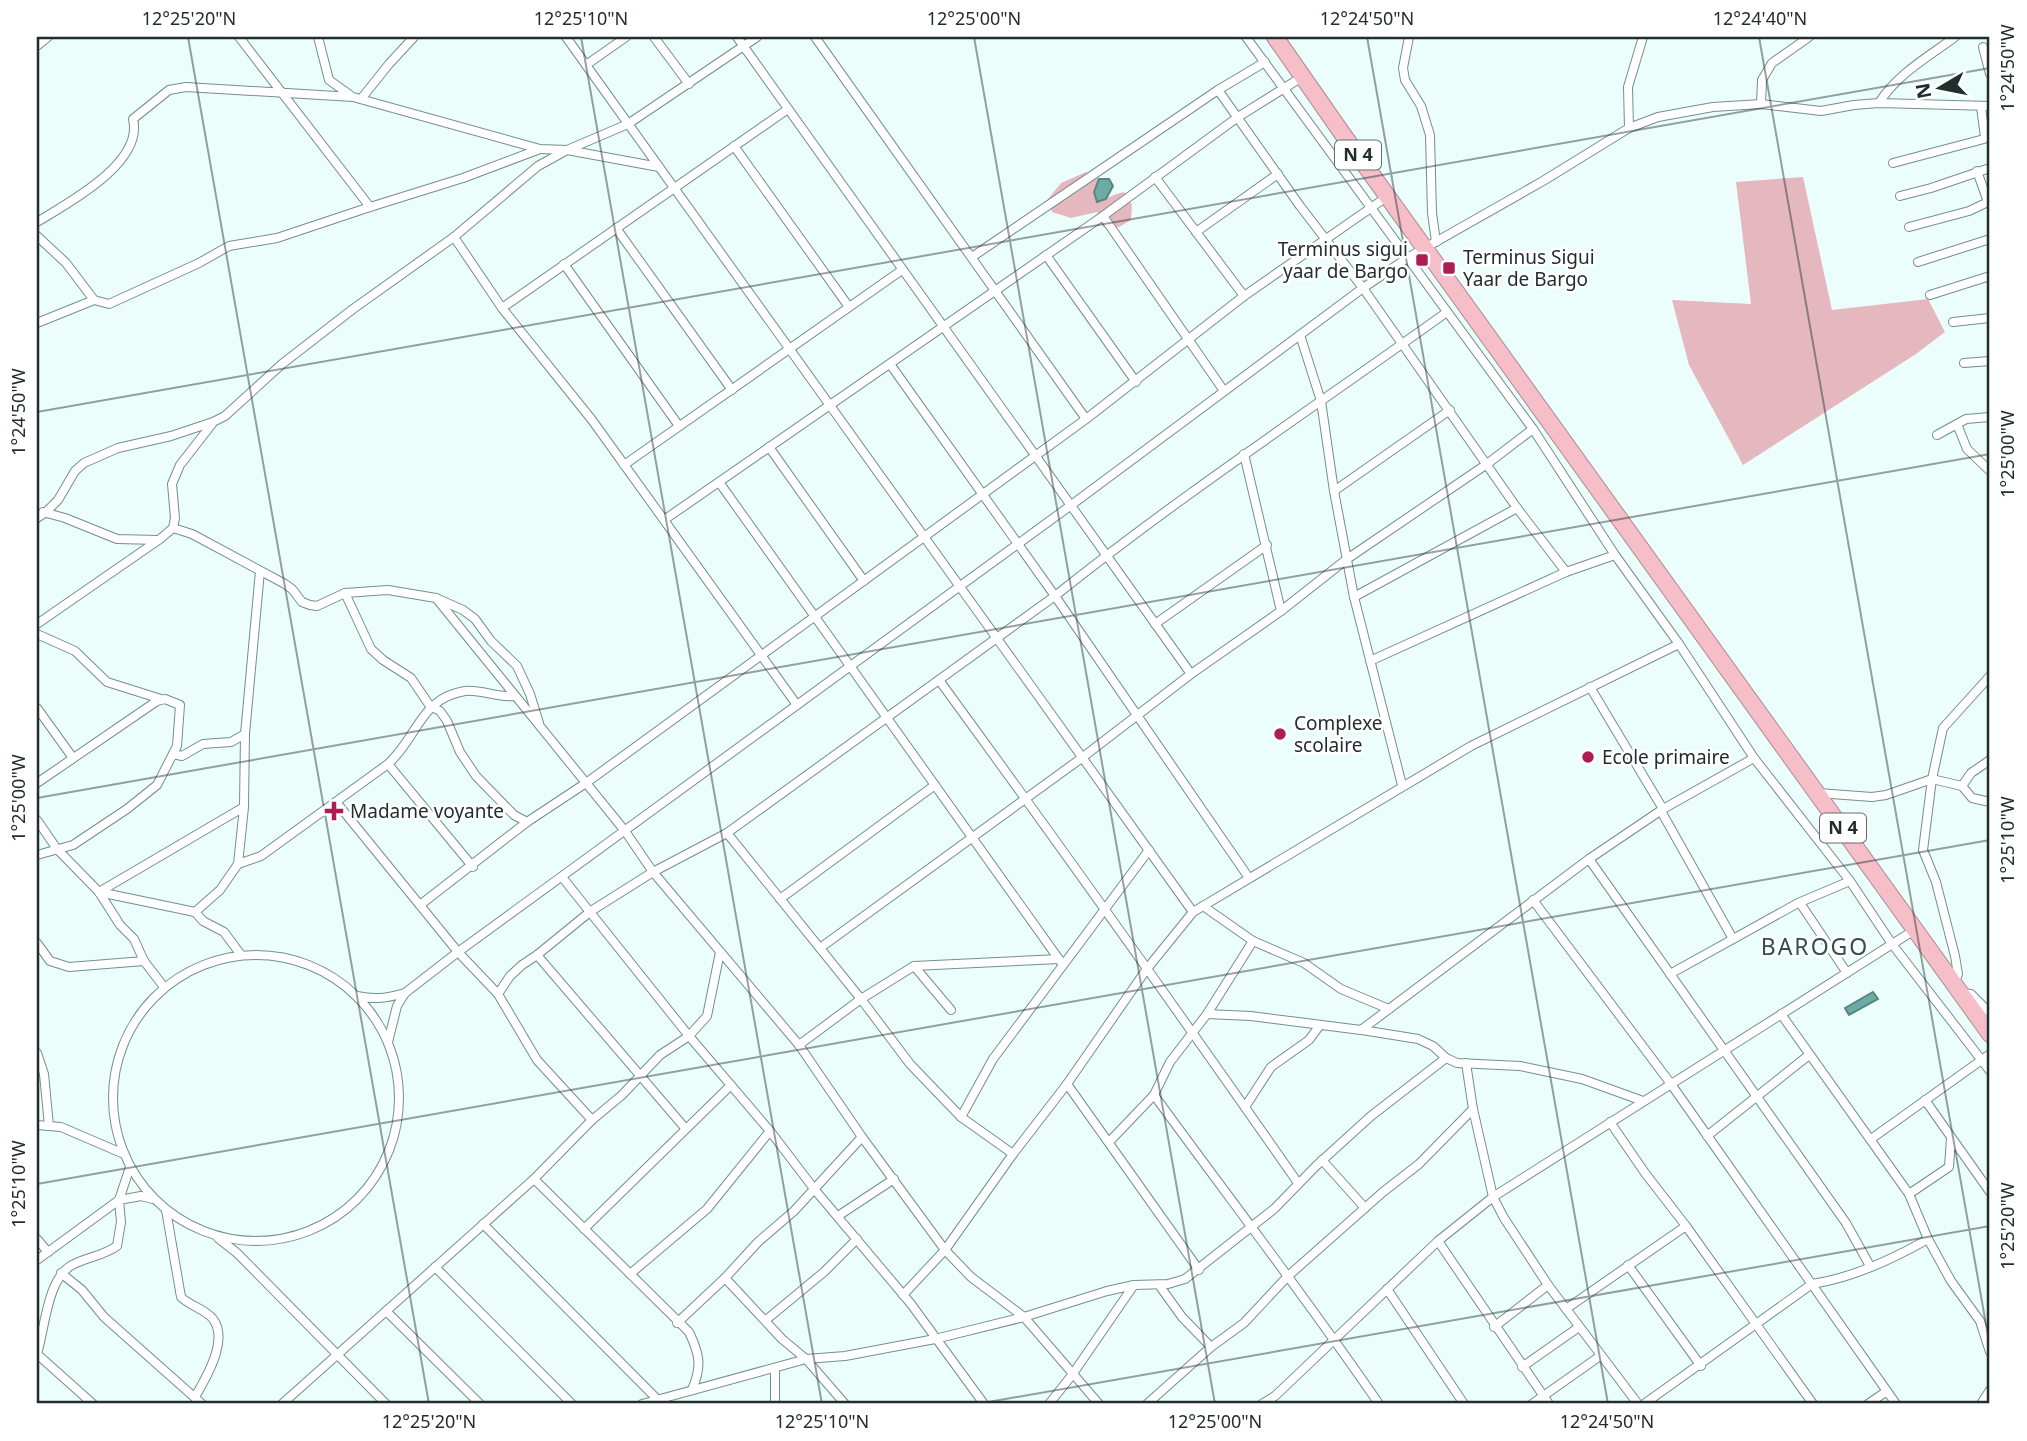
<svg xmlns="http://www.w3.org/2000/svg" width="2027" height="1441" font-family="'Noto Sans',sans-serif">
	<rect width="100%" height="100%" fill="#ecfefc"/>
	<g fill="#e5b8c0">
		<path d="M1086,172L1099,179L1094,192L1097,202C1107,199 1113,194 1124,192L1132,205L1131,220L1119,227H1103L1097,212L1071,218L1052,212L1048,199L1061,183Z"/>
		<polygon points="1803,177 1832,310 1928,299 1945,332 1916,354 1743,465 1689,365 1672,300 1751,304 1736,182"/>
	</g>
	<g fill="#6eaba5" stroke="#578681" stroke-width="2">
		<polygon points="1099,179 1109,179 1113,186 1106,199 1097,202 1094,192"/>
		<polygon points="1873,992 1878,999 1849,1015 1845,1008"/>
	</g>
	<g fill="none" stroke-linecap="round" stroke-linejoin="round">
		<defs>
			<g id="street">
				<polyline points="239,37 370,207 463,178 540,149"/>
				<polyline points="318,37 329,80 350,95"/>
				<polyline points="566,37 1193,912"/>
				<polyline points="654,37 689,84"/>
				<polyline points="737,37 1191,674"/>
				<polyline points="815,37 1086,419"/>
				<polyline points="1246,37 1533,429 1615,555 1679,644 1754,758 1850,881 1892,944 1990,1071"/>
				<polyline points="1409,37 1403,68 1405,80 1421,106 1430,135 1432,213 1436,242"/>
				<polyline points="37,46 48,37"/>
				<polyline points="1983,47 1990,74"/>
				<polyline points="586,65 626,37"/>
				<polyline points="1218,90 1300,206 1363,288 1517,508 1566,572"/>
				<polyline points="361,99 389,64 414,37"/>
				<path d="M1879,103C1897,74 1928,57 1955,37"/>
				<polyline points="1761,104 1762,80 1772,63 1809,37"/>
				<polyline points="1629,128 1628,87 1643,37"/>
				<polyline points="734,146 849,307"/>
				<polyline points="1893,163 1984,139 1985,137 1981,107"/>
				<polyline points="1155,177 1244,296"/>
				<polyline points="1900,196 1931,188 1990,168"/>
				<polyline points="1103,216 1224,391"/>
				<path d="M37,222C68,203 144,163 133,119L169,90L186,87L353,97L540,149L567,150L659,167"/>
				<polyline points="1909,227 1969,211 1988,202 1977,171"/>
				<polyline points="616,228 732,390"/>
				<polyline points="1196,232 1278,174"/>
				<polyline points="37,236 66,263 94,300 109,304 199,263 229,246 277,238 370,207"/>
				<polyline points="454,237 502,308 592,420 797,705"/>
				<polyline points="1046,255 1136,382"/>
				<polyline points="972,257 1218,90 1265,62"/>
				<polyline points="1918,262 1990,239"/>
				<polyline points="564,264 679,426"/>
				<polyline points="1930,295 1990,276"/>
				<polyline points="502,308 788,109"/>
				<polyline points="1953,322 1990,318"/>
				<polyline points="37,323 94,300"/>
				<polyline points="1300,335 1321,401 1334,491 1354,597 1402,785"/>
				<polyline points="1964,363 1990,361"/>
				<polyline points="890,364 1055,596 1249,878"/>
				<polyline points="1957,424 1967,449 1990,471"/>
				<polyline points="1937,435 1966,419 1990,417"/>
				<polyline points="769,447 864,581"/>
				<polyline points="1244,454 1281,611"/>
				<polyline points="624,465 902,270"/>
				<polyline points="719,482 1063,965"/>
				<polyline points="1334,491 1450,410"/>
				<polyline points="43,512 65,518 117,539 158,540"/>
				<polyline points="37,518 46,512 58,500 75,471 84,463 118,448 171,436 213,422 225,416 282,364 353,309 454,237 538,166 567,150 628,124 757,37"/>
				<polyline points="664,520 1103,216 1238,117 1302,77"/>
				<polyline points="173,528 192,534 285,584 292,589 302,602 310,605 317,606 345,593 388,590 436,598 463,610 475,619 491,641 517,666 530,694 539,723"/>
				<polyline points="345,593 371,649 383,660 411,678 430,706 440,711 447,721 460,752 476,776 514,815 527,822"/>
				<polyline points="1354,597 1517,508"/>
				<polyline points="436,598 625,831 653,872 799,1045 862,1137 945,1250 971,1277 1024,1317 1099,1404"/>
				<polyline points="37,624 160,539 173,528 175,518 172,484 180,465 212,424"/>
				<polyline points="1155,624 1267,545"/>
				<polyline points="37,634 75,651 107,682 161,699"/>
				<polyline points="1370,661 1566,572 1615,555"/>
				<path d="M939,680C1061,847 1180,1014 1298,1183"/>
				<polyline points="1590,687 1663,809"/>
				<polyline points="37,708 73,758"/>
				<polyline points="173,754 182,756 203,744 231,742 245,734"/>
				<polyline points="388,764 473,867"/>
				<polyline points="37,783 157,701 165,699 180,705 177,746 157,785 127,809 73,845 37,855"/>
				<polyline points="1962,786 1971,773 1990,760"/>
				<polyline points="1818,793 1872,797 1886,795 1932,779 1962,786 1972,798 1990,802"/>
				<path d="M336,802L458,952L498,994L510,976L522,965L537,955L591,911L653,872L727,833L1055,596C1181,495 1316,406 1447,312"/>
				<polyline points="1661,811 1733,939"/>
				<polyline points="37,820 57,849 99,892 120,925 134,939 144,961 164,987"/>
				<polyline points="727,833 861,999 910,1064 961,1117 1013,1154"/>
				<polyline points="1589,859 1846,1223 1870,1266"/>
				<path d="M238,864L261,856L388,764C418,737 420,698 465,691C481,689 497,698 514,696"/>
				<polyline points="562,877 689,1036 770,1131 815,1190 911,1304 984,1404"/>
				<polyline points="99,892 244,807"/>
				<polyline points="99,892 195,912"/>
				<polyline points="780,899 935,785"/>
				<polyline points="1533,900 1671,1084 1896,1404"/>
				<polyline points="1800,903 1847,973"/>
				<polyline points="420,905 527,822 586,783 1086,419 1244,296 1388,196"/>
				<polyline points="1203,906 1253,941 1304,963 1341,989 1389,1009"/>
				<polyline points="37,943 50,961 69,967 144,961"/>
				<polyline points="820,948 1083,757 1191,674 1281,611 1347,559 1487,464 1533,429"/>
				<circle cx="256" cy="1098" r="143"/>
				<polyline points="241,955 224,932 203,921 195,912 220,890 238,864 244,807 245,734 260,571"/>
				<polyline points="537,955 685,1128"/>
				<polyline points="914,966 951,1010"/>
				<polyline points="1670,974 1798,903 1850,881"/>
				<polyline points="1954,985 1958,974 1955,956 1936,882 1923,850 1932,779 1943,728 1990,676"/>
				<polyline points="1963,993 1971,994 1990,1013"/>
				<polyline points="498,994 537,1060 592,1120"/>
				<path d="M357,996C375,1000 387,998 405,993"/>
				<polyline points="1207,1014 1251,1016 1361,1030 1589,859 1663,809 1754,758"/>
				<polyline points="1781,1014 1909,1194 1928,1239 1951,1281 1980,1321 1990,1352"/>
				<polyline points="1362,1030 1418,1039 1433,1046 1446,1058 1457,1063 1520,1066 1582,1079 1643,1101"/>
				<polyline points="388,1042 397,1006 405,993 458,952 1070,506 1363,288 1409,257 1543,181 1629,128 1658,117 1713,107 1761,104 1821,111 1854,105 1879,103 1990,106"/>
				<polyline points="799,1045 861,999 914,966 1059,959"/>
				<polyline points="37,1053 44,1074 49,1126"/>
				<polyline points="1466,1063 1473,1109 1493,1197 1504,1218 1548,1285 1638,1404"/>
				<polyline points="1067,1084 1199,1270"/>
				<path d="M1154,1095C1229,1198 1307,1299 1379,1404"/>
				<polyline points="1925,1100 1990,1192"/>
				<polyline points="1245,1107 1271,1067 1309,1040 1320,1025"/>
				<polyline points="961,1117 993,1059 1149,850"/>
				<polyline points="1610,1122 1645,1173 1686,1226 1813,1404"/>
				<polyline points="37,1125 61,1127 124,1154"/>
				<polyline points="1707,1136 1809,1055"/>
				<polyline points="1871,1139 1990,1054"/>
				<polyline points="1109,1142 1154,1095 1170,1062 1207,1014 1253,941"/>
				<polyline points="1322,1160 1365,1208"/>
				<path d="M534,1179L689,1332C700,1355 702,1366 692,1390"/>
				<polyline points="1909,1194 1949,1167 1951,1138"/>
				<path d="M166,1210L181,1297C190,1306 205,1309 213,1319C229,1340 206,1378 195,1397"/>
				<polyline points="838,1216 894,1179"/>
				<polyline points="483,1224 660,1402"/>
				<polyline points="584,1229 730,1086"/>
				<polyline points="218,1238 237,1253 386,1404"/>
				<polyline points="37,1239 48,1252"/>
				<polyline points="1438,1241 1549,1404"/>
				<polyline points="37,1260 119,1200 141,1196 153,1199"/>
				<polyline points="1628,1265 1701,1366"/>
				<polyline points="435,1267 572,1404"/>
				<polyline points="61,1273 82,1290 104,1317 202,1404"/>
				<polyline points="630,1274 707,1209 770,1131"/>
				<polyline points="725,1278 782,1339 806,1359 845,1404"/>
				<polyline points="1159,1285 1182,1317 1211,1347"/>
				<polyline points="1387,1289 1464,1404"/>
				<polyline points="903,1295 945,1250 1013,1154 1067,1084 1146,970 1193,912 1471,746 1679,644"/>
				<polyline points="1566,1309 1686,1226"/>
				<polyline points="386,1311 480,1404"/>
				<polyline points="766,1320 824,1272 857,1239"/>
				<polyline points="677,1323 725,1278 758,1242 794,1211 862,1137"/>
				<polyline points="1494,1327 1548,1285"/>
				<path d="M37,1354C45,1328 47,1279 72,1265C87,1257 103,1256 117,1246L121,1222L119,1200L130,1167"/>
				<polyline points="37,1354 93,1404"/>
				<polyline points="1522,1367 1579,1327"/>
				<polyline points="775,1368 775,1404"/>
				<polyline points="282,1404 534,1179 592,1120 622,1095 660,1055 689,1036 707,1016 720,952"/>
				<polyline points="642,1404 806,1359 845,1356 935,1339 1024,1317 1107,1291 1134,1285 1168,1284 1185,1279 1274,1209 1316,1166 1371,1116 1446,1058"/>
				<polyline points="1049,1404 1072,1375 1134,1285"/>
				<polyline points="1147,1404 1211,1347 1244,1323 1287,1277 1383,1192 1419,1164 1473,1109"/>
				<polyline points="1262,1404 1275,1396 1438,1241 1493,1197 1916,929"/>
				<polyline points="1532,1404 1600,1356"/>
				<path d="M1644,1404L1812,1284C1852,1278 1893,1259 1928,1239"/>
				<polyline points="1868,1404 1887,1391"/>
				<polyline points="1981,1404 1990,1390"/>
			</g>
			<polyline id="highway" points="1275,37 1344,136 1990,1034"/>
		</defs>
		<use href="#street" stroke="#748f8c" stroke-width="10"/>
		<use href="#highway" stroke="#ac8c92" stroke-width="18"/>
		<use href="#street" stroke="#fff" stroke-width="8"/>
		<use href="#highway" stroke="#f6bec9" stroke-width="16"/>
	</g>
	<path fill="none" stroke="#222e2c" stroke-width="2" stroke-opacity="0.45" d="M188,37L429,1404M581,37L822,1404M974,37L1215,1404M1367,37L1608,1404M1759,37L1990,1347M37,412L1990,68M37,798L1990,454M37,1184L1990,840M977,1404L1990,1226"/>
	<g fill="#ad1c52" stroke="#fff" stroke-width="2.5">
		<rect x="1415" y="253" width="14" height="14" rx="3.5"/>
		<rect x="1442" y="261" width="14" height="14" rx="3.5"/>
		<circle cx="1280" cy="734" r="7"/>
		<circle cx="1588" cy="757" r="7"/>
		<path d="M330.5 800.5h7v7h7v7h-7v7h-7v-7h-7v-7h7z"/>
	</g>
	<g text-anchor="middle" stroke-width="5" stroke-linejoin="round" paint-order="stroke">
		<g fill="#fff" stroke="#646d6b" stroke-width="2">
			<rect x="1335" y="140.5" width="46" height="29" rx="5"/>
			<rect x="1820" y="813.5" width="46" height="29" rx="5"/>
		</g>
		<g font-size="18" font-weight="bold" fill="#222e2c">
			<text x="1358" y="161">N 4</text>
			<text x="1843" y="834">N 4</text>
		</g>
		<g font-size="19" fill="#222e2c" stroke="#fff" text-anchor="start">
			<text x="1408" y="256" text-anchor="end">Terminus sigui<tspan x="1408" dy="22">yaar de Bargo</tspan></text>
			<text x="1463" y="264">Terminus Sigui<tspan x="1463" dy="22">Yaar de Bargo</tspan></text>
			<text x="1294" y="730">Complexe<tspan x="1294" dy="22">scolaire</tspan></text>
			<text x="1602" y="764">Ecole primaire</text>
			<text x="350" y="818">Madame voyante</text>
		</g>
		<g font-size="23" letter-spacing="2" fill="#354f4c" stroke="#fff">
			<text x="1815" y="955">BAROGO</text>
		</g>
	</g>
	<rect width="2027" height="1441" fill="none" stroke="#ffffff" stroke-width="77"/>
	<g transform="translate(1940 88) rotate(260)" stroke="#ffffff" stroke-width="5" paint-order="stroke">
	<path d="M0-5L12 26L0 18L-12 26Z" fill="#222e2c"/>
	<text y="-10" font-size="19" font-weight="bold" text-anchor="middle" fill="#222e2c">N</text>
	</g>
	<rect x="38" y="38" width="1950" height="1364" fill="none" stroke="#222e2c" stroke-width="2.5"/>
	<g font-size="18" text-anchor="middle" fill="#222e2c">
		<text x="189" y="25">12°25'20"N</text>
		<text x="581" y="25">12°25'10"N</text>
		<text x="974" y="25">12°25'00"N</text>
		<text x="1367" y="25">12°24'50"N</text>
		<text x="1760" y="25">12°24'40"N</text>
		<text transform="translate(2008 68) rotate(-90)" y="6">1°24'50"W</text>
		<text transform="translate(19 412) rotate(-90)" y="6">1°24'50"W</text>
		<text transform="translate(2008 454) rotate(-90)" y="6">1°25'00"W</text>
		<text transform="translate(19 798) rotate(-90)" y="6">1°25'00"W</text>
		<text transform="translate(2008 840) rotate(-90)" y="6">1°25'10"W</text>
		<text transform="translate(19 1184) rotate(-90)" y="6">1°25'10"W</text>
		<text transform="translate(2008 1226) rotate(-90)" y="6">1°25'20"W</text>
		<text x="429" y="1428">12°25'20"N</text>
		<text x="822" y="1428">12°25'10"N</text>
		<text x="1215" y="1428">12°25'00"N</text>
		<text x="1607" y="1428">12°24'50"N</text>
	</g>
</svg>
